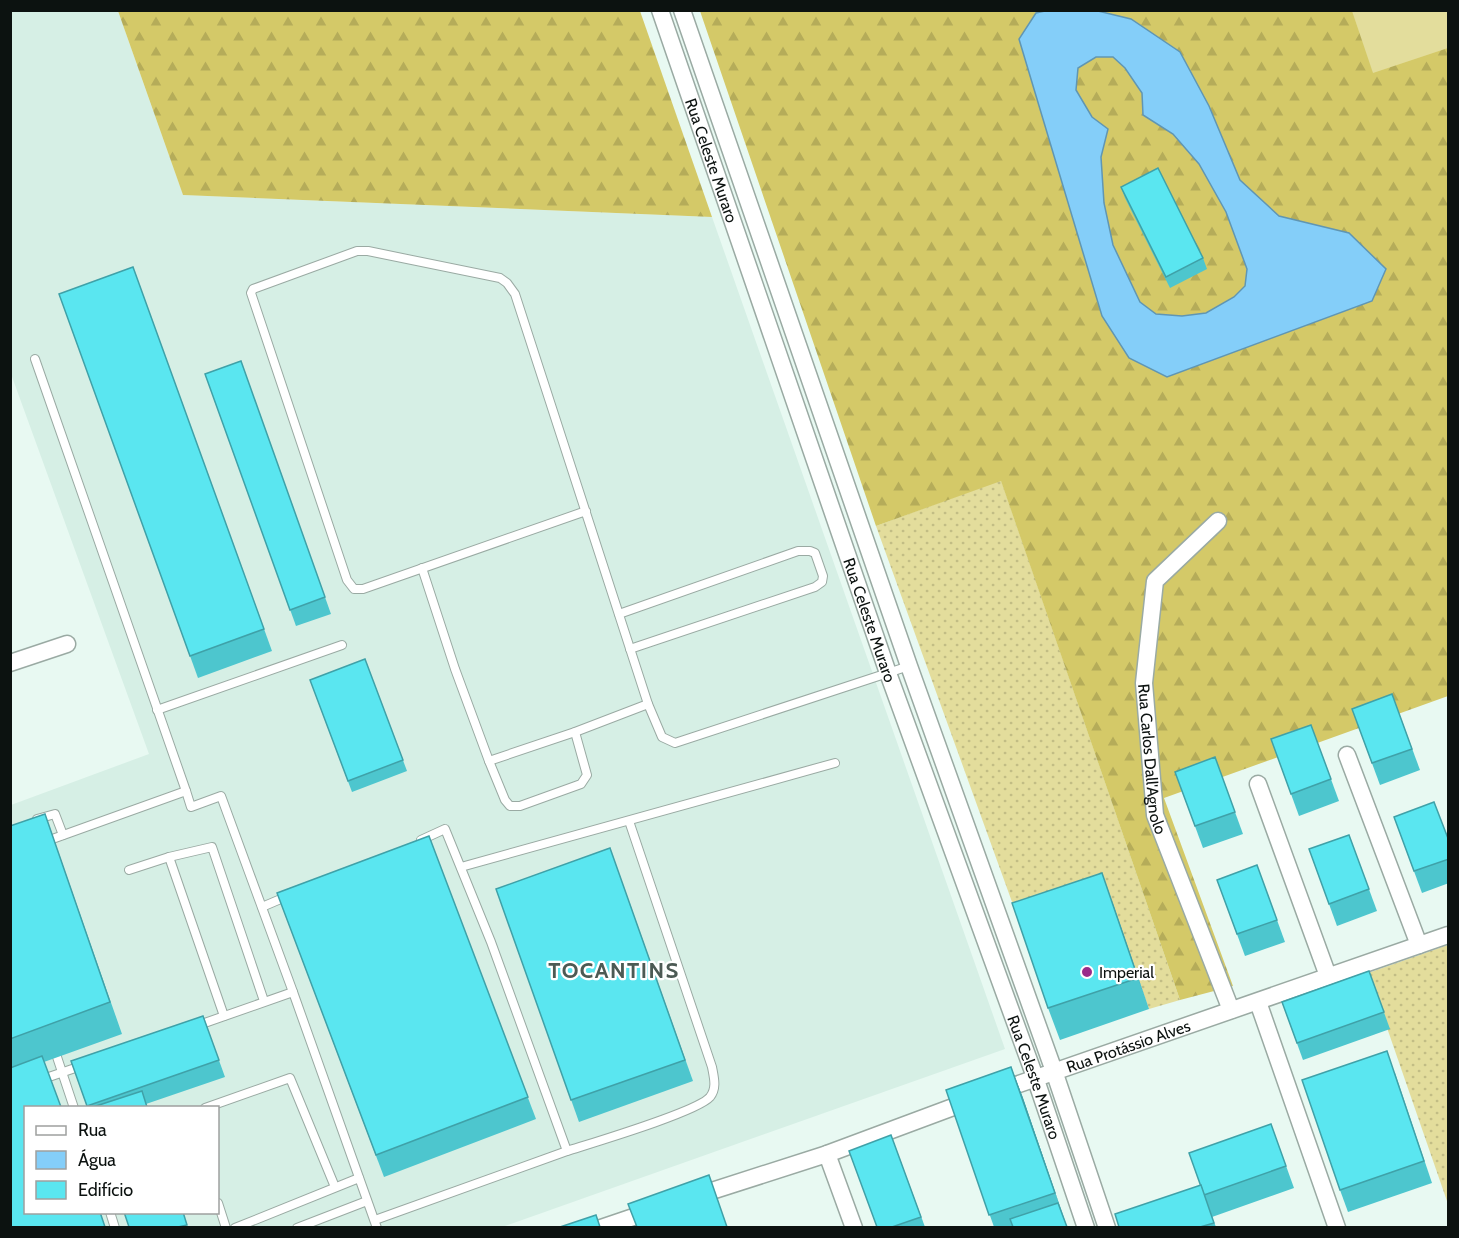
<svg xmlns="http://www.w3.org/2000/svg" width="1459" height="1238" font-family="Cabin,sans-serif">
	<defs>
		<pattern id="grass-dots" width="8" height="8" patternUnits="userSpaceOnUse" patternTransform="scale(1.5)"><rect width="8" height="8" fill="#e3dd9c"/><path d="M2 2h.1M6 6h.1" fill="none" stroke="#c2bd85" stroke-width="1.8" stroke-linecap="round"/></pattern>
		<pattern id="forest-firs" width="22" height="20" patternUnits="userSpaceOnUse" patternTransform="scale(1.5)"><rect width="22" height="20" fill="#d4c968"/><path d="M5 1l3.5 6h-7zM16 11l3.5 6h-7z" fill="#b5ac59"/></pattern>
	</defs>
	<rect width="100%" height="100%" fill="#e8f9f2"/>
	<path fill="#d6efe5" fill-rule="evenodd" d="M11,11H118L183,195L712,217L1005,1049L502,1227H11V805L149,754L11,374ZM26,1108H218V1212H26Z"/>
	<g fill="url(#grass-dots)">
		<polygon points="1001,480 1180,1000 1149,1009 1113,904 1024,935 876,526"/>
		<polygon points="1448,945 1448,1204 1368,973"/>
	</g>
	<g fill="url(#forest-firs)">
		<polygon points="118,11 640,11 712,217 183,195"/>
		<polygon points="700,11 1448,11 1448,696 1164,798 1233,986 1180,1000 1001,481 876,526"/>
	</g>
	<polygon fill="#e3dd9c" points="1352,11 1448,11 1448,48 1373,73"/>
	<path fill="#84cef9" stroke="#6096b3" stroke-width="1.5" fill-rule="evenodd" d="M1045,11H1098L1131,19L1180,52L1209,106L1240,180L1279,216L1349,233L1386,269L1372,301L1167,377L1129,358L1102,316L1019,39L1036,13ZM1096,57H1113L1125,68L1142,93L1143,115L1173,134L1199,164L1226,212L1247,269L1245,286L1234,297L1206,313L1182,316L1156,314L1140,302L1113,245L1104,203L1101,157L1108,129L1092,117L1076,90L1078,68Z"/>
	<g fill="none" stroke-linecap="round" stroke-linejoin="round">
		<defs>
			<g id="lane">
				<polyline points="35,359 186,791 44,842"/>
				<polyline points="586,511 363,589 354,589 347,580 251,293 253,289 357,251 368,251 500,278 507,283 515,294 648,704 662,737 675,743 909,666"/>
				<polyline points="422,568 455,669 489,761 575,732 648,704"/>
				<polyline points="619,614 798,551 810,551 815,553 823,576 822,582 815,587 630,649"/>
				<polyline points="157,710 342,645"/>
				<polyline points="489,761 505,800 510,806 520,806 581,784 587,775 575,732"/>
				<polyline points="186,791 191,807 221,796 293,992"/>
				<polyline points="37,819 55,814 63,835"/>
				<polyline points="169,857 224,1016"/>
				<polyline points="461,867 835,763"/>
				<polyline points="129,870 169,857 212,847 264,1001"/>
				<polyline points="262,907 290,895"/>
				<polyline points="196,1026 293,992 377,1228"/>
				<polyline points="57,1057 74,1108"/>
				<polyline points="40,1080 84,1065"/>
				<polyline points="205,1108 290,1078 335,1187"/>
				<path d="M567,1151C592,1143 697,1112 710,1097C717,1088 714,1078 712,1067L629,821"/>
				<polyline points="218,1203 226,1228"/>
				<polyline points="110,1212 115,1228"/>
				<polyline points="375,1220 567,1151 491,942 445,829 421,840"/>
				<polyline points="235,1228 359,1178"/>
				<polyline points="297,1228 367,1201"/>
			</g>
			<g id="street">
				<path id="s1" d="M660,10L888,673L1035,1077L1086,1228"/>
				<polyline points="682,10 909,666 1054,1071 1107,1228"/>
				<path id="s2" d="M1218,521L1155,581L1144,683L1155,815L1231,1010"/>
				<polyline points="10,663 67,644"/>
				<polyline points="1347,755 1419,945"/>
				<polyline points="1258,784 1328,976"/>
				<polyline points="1258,1002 1337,1228"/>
				<path id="s3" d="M996,1092L1448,935"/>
				<polyline points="827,1154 854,1228"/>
				<polyline points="693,1197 827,1154 972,1100"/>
				<polyline points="601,1228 654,1210"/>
			</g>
		</defs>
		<use href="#lane" stroke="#9aaaa3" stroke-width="10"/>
		<use href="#street" stroke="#9aaaa3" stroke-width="19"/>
		<use href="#lane" stroke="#fff" stroke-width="8"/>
		<use href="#street" stroke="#fff" stroke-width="16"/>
	</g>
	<g fill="#4dc6ce">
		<polygon points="1121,187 1203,258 1207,269 1170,288 1125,198"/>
		<polygon points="133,267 272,651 198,678 59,294"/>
		<polygon points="241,361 331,614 296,626 205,374"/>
		<polygon points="365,659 407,771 352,792 310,680"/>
		<polygon points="1392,694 1420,770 1380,785 1352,709"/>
		<polygon points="1311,725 1339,801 1299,816 1271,739"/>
		<polygon points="1215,757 1243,834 1203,848 1175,772"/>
		<polygon points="45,814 122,1034 44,1062 10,1227 10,826"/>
		<polygon points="1394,817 1449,841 1449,883 1422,893"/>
		<polygon points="1349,835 1377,911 1337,926 1309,849"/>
		<polygon points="429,836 536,1119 384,1177 277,893"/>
		<polygon points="610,848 693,1081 579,1122 496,889"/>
		<polygon points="1257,865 1285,942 1245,956 1217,880"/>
		<polygon points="1113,904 1149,1009 1060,1040 1048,1008"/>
		<polygon points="1369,971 1390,1029 1303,1060 1282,1002"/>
		<polygon points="203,1016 225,1077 146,1104 148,1107 88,1107 71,1061"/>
		<polygon points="1011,1067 1023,1098 1067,1227 994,1227 946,1090"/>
		<polygon points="1395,1073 1432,1183 1348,1212 1340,1190"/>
		<polygon points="1271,1124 1294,1188 1212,1217 1216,1227 1119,1227 1201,1185"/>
		<polygon points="891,1135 925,1227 877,1227"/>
	</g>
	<g fill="#3fa1a8">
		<polygon points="1102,873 1113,904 1149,1009 1138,978"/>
		<polygon points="1011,1067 1023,1098 1067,1227"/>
	</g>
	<g fill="#5ae6f0" stroke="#3fa1a8" stroke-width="1.5">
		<polygon points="1158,168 1203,258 1166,277 1121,187"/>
		<polygon points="133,267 264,629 190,656 59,294"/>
		<polygon points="241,361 325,597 290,610 205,374"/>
		<polygon points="365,659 403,760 348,781 310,680"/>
		<polygon points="1392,694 1412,749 1372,763 1352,709"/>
		<polygon points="1311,725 1331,779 1291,794 1271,739"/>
		<polygon points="1215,757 1235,812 1195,826 1175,772"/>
		<polygon points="1434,802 1449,841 1449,859 1414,871 1394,817"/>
		<polygon points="45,814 110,1002 10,1039 10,826"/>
		<polygon points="1349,835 1369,889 1329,904 1309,849"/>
		<polygon points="429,836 528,1097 376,1155 277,893"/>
		<polygon points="610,848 685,1060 571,1100 496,889"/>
		<polygon points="1257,865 1277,920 1237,934 1217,880"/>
		<polygon points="1102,873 1138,978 1048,1008 1012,903"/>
		<polygon points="1369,971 1384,1012 1297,1043 1282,1002"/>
		<polygon points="203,1016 219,1060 87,1106 71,1061"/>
		<polygon points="1387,1051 1424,1161 1340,1190 1302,1080"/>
		<polygon points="42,1056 61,1107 26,1107 26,1212 100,1212 105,1227 10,1227 10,1068"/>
		<polygon points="1011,1067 1055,1193 989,1215 946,1090"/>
		<polygon points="142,1091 147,1107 93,1107"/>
		<polygon points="1271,1124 1286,1166 1204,1195 1189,1153"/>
		<polygon points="891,1135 921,1217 892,1227 877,1227 849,1151"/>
		<polygon points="709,1175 727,1227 637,1227 628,1204"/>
		<polygon points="1201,1185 1214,1223 1200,1227 1119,1227 1115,1214"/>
		<polygon points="1058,1203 1067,1227 1013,1227 1010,1219"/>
		<polygon points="124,1212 183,1212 187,1225 178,1227 129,1227"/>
		<polygon points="596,1215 600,1227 560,1227"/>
	</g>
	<circle fill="#992b8a" stroke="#fff" stroke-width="2" cx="1087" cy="972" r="6"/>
	<g text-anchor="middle" stroke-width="4.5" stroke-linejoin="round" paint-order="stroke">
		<g font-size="16" fill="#0c1210" stroke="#fff">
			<text dy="6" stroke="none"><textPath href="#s1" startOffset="159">Rua Celeste Muraro</textPath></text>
			<text dy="6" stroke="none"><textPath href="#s1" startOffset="645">Rua Celeste Muraro</textPath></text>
			<text dy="6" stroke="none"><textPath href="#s2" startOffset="266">Rua Carlos Dall'Agnolo</textPath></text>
			<text dy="6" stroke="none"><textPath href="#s3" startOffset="140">Rua Protássio Alves</textPath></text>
			<text dy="6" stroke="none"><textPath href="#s1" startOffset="1131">Rua Celeste Muraro</textPath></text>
		</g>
		<g font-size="16" fill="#0c1210" stroke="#fff" text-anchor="start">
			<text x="1099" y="978">Imperial</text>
		</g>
		<g font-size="22" font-weight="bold" letter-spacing="1.5" fill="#4c5a54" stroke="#fff">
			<text x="614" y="978">TOCANTINS</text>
		</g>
	</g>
	<rect width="1459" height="1238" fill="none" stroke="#0c1210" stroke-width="24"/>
	<rect x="24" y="1106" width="195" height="108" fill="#ffffff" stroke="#9ea09f" stroke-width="1.5"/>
	<rect x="36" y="1126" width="30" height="9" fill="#ffffff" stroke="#9ea09f" stroke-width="1.5"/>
	<text x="78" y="1136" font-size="18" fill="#0c1210">Rua</text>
	<rect x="36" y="1151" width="30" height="18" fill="#84cef9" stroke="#9ea09f" stroke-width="1.5"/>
	<text x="78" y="1166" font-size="18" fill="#0c1210">Água</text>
	<rect x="36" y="1181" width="30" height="18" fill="#5ae6f0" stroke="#9ea09f" stroke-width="1.5"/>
	<text x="78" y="1196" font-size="18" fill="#0c1210">Edifício</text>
</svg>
